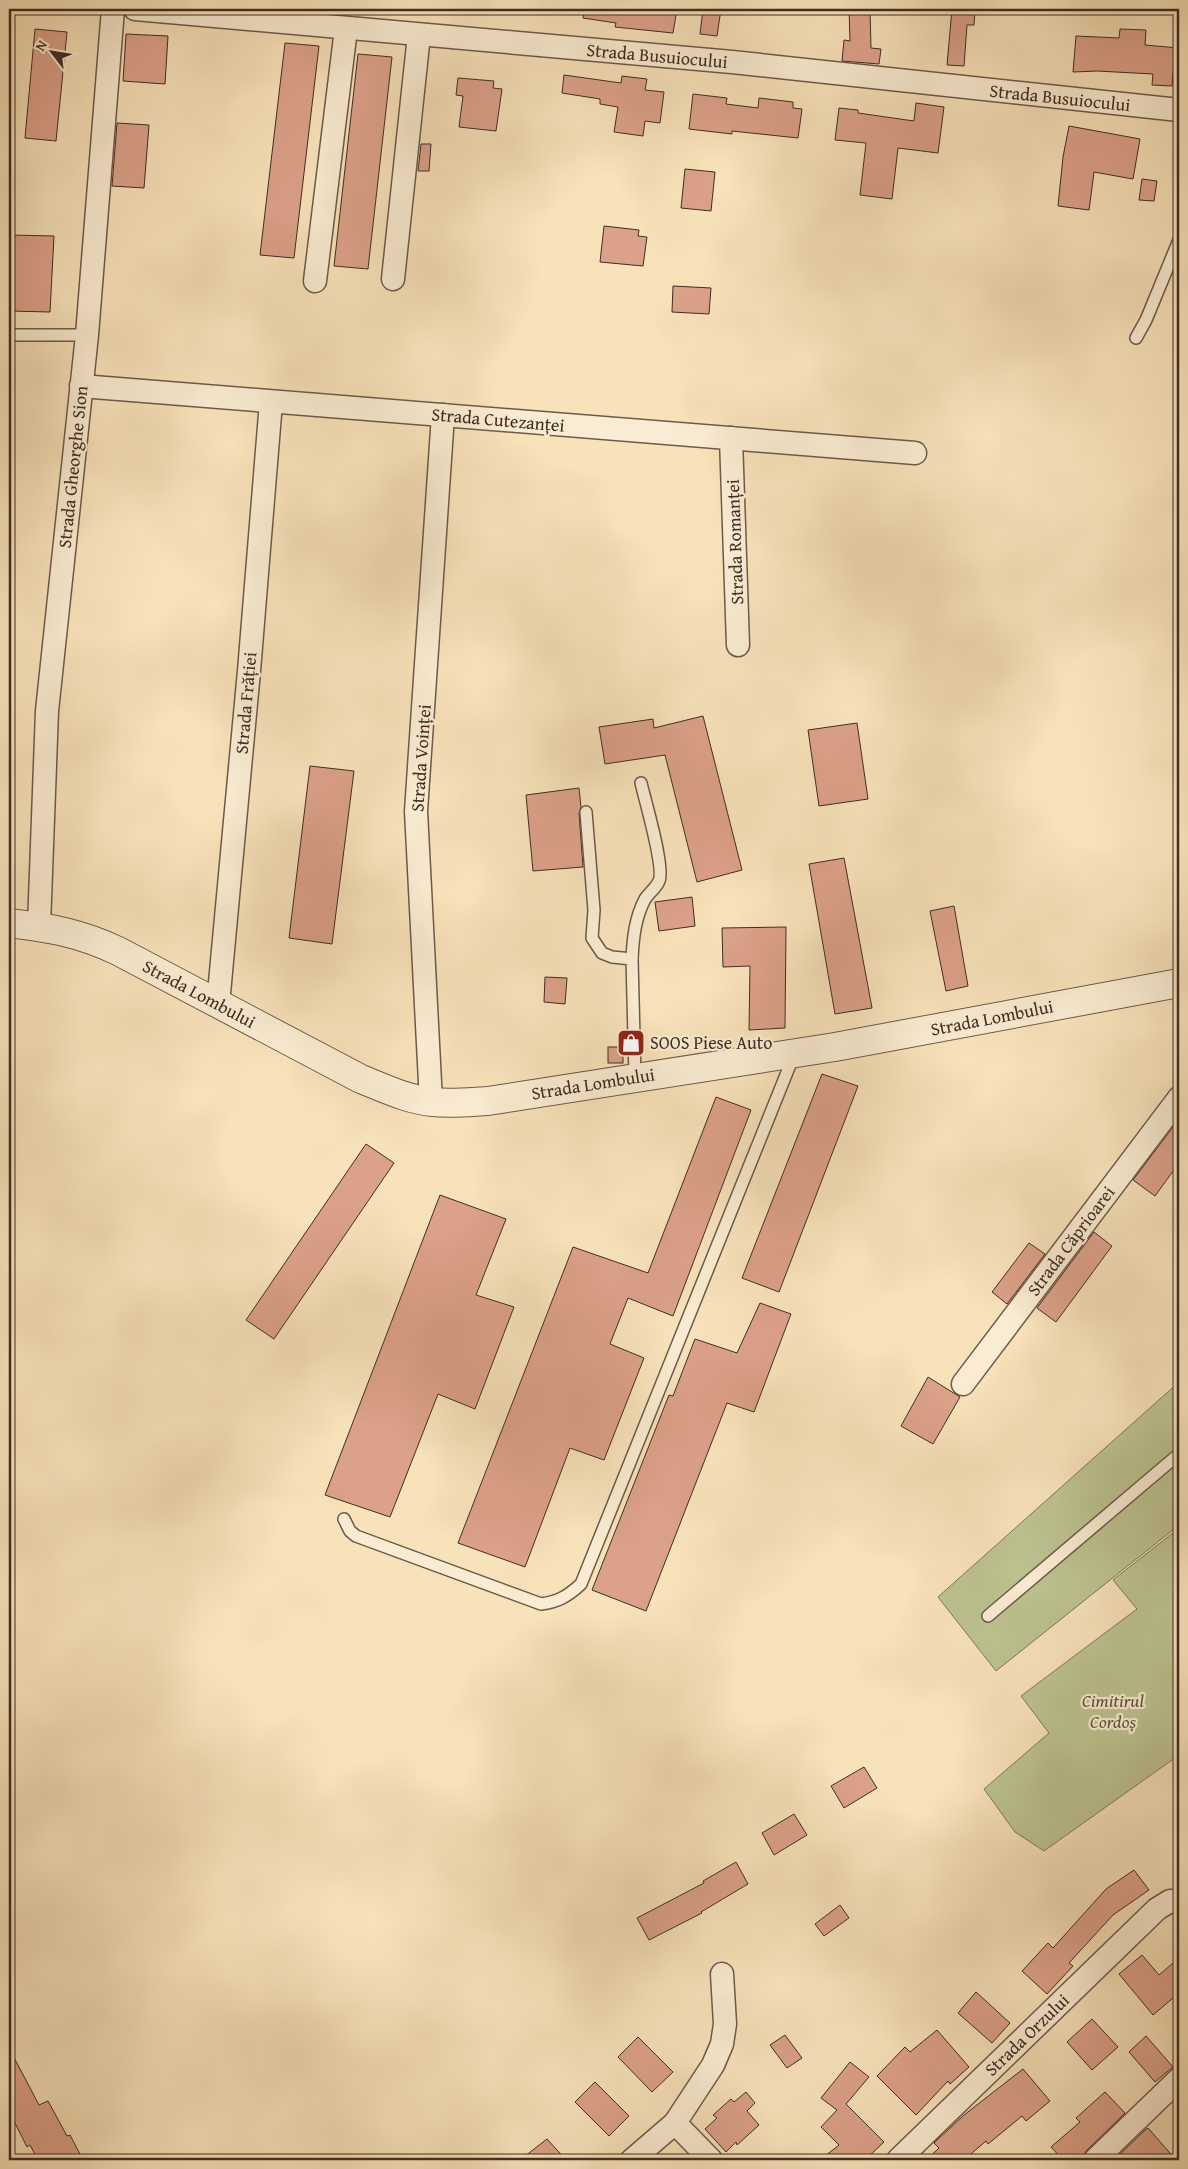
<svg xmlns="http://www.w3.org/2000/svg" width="1188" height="2169" font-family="'Gentium Book Plus',serif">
	<rect width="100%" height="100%" fill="#f8e2ba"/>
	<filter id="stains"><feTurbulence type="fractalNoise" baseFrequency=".004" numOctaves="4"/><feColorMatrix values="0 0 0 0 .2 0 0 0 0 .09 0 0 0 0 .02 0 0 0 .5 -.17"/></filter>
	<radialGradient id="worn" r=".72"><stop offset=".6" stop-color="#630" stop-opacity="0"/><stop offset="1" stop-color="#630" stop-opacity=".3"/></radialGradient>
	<g fill="#bdc390" stroke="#7e785a">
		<polygon points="1179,1382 1179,1525 996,1671 938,1597"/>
		<polygon points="1179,1528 1179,1755 1044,1851 1015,1832 984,1789 1049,1733 1021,1696 1137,1609 1113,1580"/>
	</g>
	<g fill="#dca189" stroke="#3f2d24">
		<polygon points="584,9 677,9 673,33 615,27 616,23 583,18"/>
		<polygon points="703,9 721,9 717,36 700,34"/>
		<polygon points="849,9 870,9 871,48 881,49 879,64 842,61 844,40 850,41"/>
		<polygon points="952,9 975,9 974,25 967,25 964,66 947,65"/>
		<polygon points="35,29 67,32 56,141 25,138"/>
		<polygon points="1120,29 1146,30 1145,45 1179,48 1178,73 1173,73 1172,86 1152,85 1153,74 1097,71 1073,72 1076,36 1119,38"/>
		<polygon points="126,34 168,36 165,84 123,81"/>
		<polygon points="285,43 319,46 294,258 260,255"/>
		<polygon points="358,54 392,57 368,269 334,266"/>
		<polygon points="564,75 621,83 622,76 647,79 645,90 664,92 660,123 645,121 643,136 614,132 618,107 600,104 600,99 562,93"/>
		<polygon points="458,78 494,81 493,88 502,89 496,131 459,127 463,96 456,95"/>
		<polygon points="693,94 727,98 726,104 758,108 759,98 793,102 793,108 802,109 798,138 732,131 732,134 689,129"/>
		<polygon points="916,103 944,107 938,153 898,148 892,199 860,195 866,143 835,140 839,108 858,110 858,113 914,121"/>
		<polygon points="117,123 149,125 144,188 112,186"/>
		<polygon points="1069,126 1140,139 1133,179 1094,172 1089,210 1058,206 1063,157"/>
		<polygon points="421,144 431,144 429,171 418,171"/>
		<polygon points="685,169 715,172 711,211 681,208"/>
		<polygon points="1142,179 1157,181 1154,201 1139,200"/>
		<polygon points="604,226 639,230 638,236 647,237 643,266 600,262"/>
		<polygon points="9,235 54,236 50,312 9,311"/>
		<polygon points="673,286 711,288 709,314 672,312"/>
		<polygon points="703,716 742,870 697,882 665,755 605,764 599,727 653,719 654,728"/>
		<polygon points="857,723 868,799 819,806 808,730"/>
		<polygon points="310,766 354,771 332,944 289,938"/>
		<polygon points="579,788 581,807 579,813 583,867 533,871 526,795"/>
		<polygon points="844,858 872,1008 835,1014 809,864"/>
		<polygon points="692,897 695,926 659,931 655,902"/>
		<polygon points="954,906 968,986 946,991 930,911"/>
		<polygon points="786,927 785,1028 749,1030 750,966 723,967 722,928"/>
		<polygon points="545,977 567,978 565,1004 544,1002"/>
		<rect x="608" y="1047" width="15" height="16"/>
		<polygon points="822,1074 858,1086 779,1292 742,1278"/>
		<polygon points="716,1097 751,1110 673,1316 628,1298 610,1344 644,1358 604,1460 570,1448 525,1567 458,1543 573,1247 648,1273"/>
		<polygon points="1179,1119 1179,1163 1155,1196 1133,1180"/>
		<polygon points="366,1144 394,1163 274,1339 246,1320"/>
		<polygon points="440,1195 506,1219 476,1295 514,1307 475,1409 438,1394 390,1517 325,1495"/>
		<polygon points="1094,1232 1112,1246 1056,1322 1037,1308"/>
		<polygon points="1029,1243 1045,1254 1007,1304 992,1292"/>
		<polygon points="760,1303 791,1314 754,1412 727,1403 646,1611 592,1590 669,1395 673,1396 695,1339 737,1353"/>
		<polygon points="928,1377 960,1397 933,1444 901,1426"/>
		<polygon points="864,1767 877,1788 844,1808 831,1786"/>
		<polygon points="794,1814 807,1835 774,1855 762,1833"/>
		<polygon points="736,1862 748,1884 701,1912 702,1913 649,1940 637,1918 704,1883 703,1881"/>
		<polygon points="1134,1870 1149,1890 1113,1915 1069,1963 1073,1966 1047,1994 1022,1971 1048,1943 1053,1948 1106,1889"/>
		<polygon points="840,1905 849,1918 824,1936 815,1924"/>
		<polygon points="1142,1955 1159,1975 1179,1958 1179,1993 1153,2015 1119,1974"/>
		<polygon points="976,1992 1010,2023 992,2043 958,2013"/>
		<polygon points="1092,2019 1118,2047 1092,2070 1067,2042"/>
		<polygon points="937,2030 969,2067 950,2084 948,2081 916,2115 877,2076 905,2047 910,2052"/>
		<polygon points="785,2035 802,2058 787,2068 770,2045"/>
		<polygon points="1146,2036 1173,2067 1155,2082 1129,2052"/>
		<polygon points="638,2037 673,2072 652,2092 618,2057"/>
		<polygon points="9,2048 39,2105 48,2101 67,2136 70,2135 83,2160 38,2160 30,2145 27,2147 9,2111"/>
		<polygon points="850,2062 869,2077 846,2104 884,2142 865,2160 820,2160 839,2145 821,2127 837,2110 821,2098"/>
		<polygon points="1023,2069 1050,2101 1026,2121 1022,2116 988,2144 986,2141 964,2160 926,2160 939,2148 934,2143 936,2141 964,2115"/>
		<polygon points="595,2082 629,2116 609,2136 575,2102"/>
		<polygon points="746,2092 755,2103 747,2111 759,2125 737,2145 736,2142 726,2152 705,2129 717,2118 713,2115 731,2099 734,2102"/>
		<polygon points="1105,2092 1125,2113 1086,2151 1082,2160 1063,2160 1051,2147 1080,2122 1076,2118"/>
		<polygon points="1148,2128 1176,2160 1114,2160 1144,2131"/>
		<polygon points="547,2139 566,2160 520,2160"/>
	</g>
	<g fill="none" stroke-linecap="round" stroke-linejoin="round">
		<defs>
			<g id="service">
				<polyline points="9,333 14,335 87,335"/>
				<polyline points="1136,338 1146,320 1179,240"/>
				<polyline points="586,812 594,910 592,938 602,953 612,957 632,959 635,1078"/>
				<path d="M632,959C633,938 635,918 645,899C649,893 656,888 659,881C665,868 645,800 641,783"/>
				<path d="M344,1519L350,1531L356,1536L541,1604C558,1602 568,1596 581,1584L794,1055"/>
				<polyline points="988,1616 1179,1454"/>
			</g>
			<g id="minor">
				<polyline points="135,9 732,62 1179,110"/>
				<polyline points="393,279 419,35"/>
				<polyline points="315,281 346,29"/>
				<polyline points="81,386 915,453"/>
				<polyline points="731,438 738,645"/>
				<polyline points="39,926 47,711 87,335 113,9"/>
				<polyline points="218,1004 249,671 271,402"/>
				<polyline points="431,1102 416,811 443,415"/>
				<polyline points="963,1384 1179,1098"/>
				<polyline points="675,2123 711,2160"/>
				<polyline points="632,2160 675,2123 713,2065 722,2044 725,2024 722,1974"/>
				<polyline points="898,2160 1157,1909 1170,1901 1179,1902"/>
				<polyline points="1095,2160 1179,2079"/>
			</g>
			<path id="tertiary" d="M9,923C51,928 80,933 118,951L361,1079C384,1088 408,1100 433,1102C451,1104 469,1102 488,1101L835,1047L1179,983"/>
		</defs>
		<use href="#service" stroke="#6d5a4a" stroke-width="14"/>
		<use href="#minor" stroke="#6d5a4a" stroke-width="25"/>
		<use href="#tertiary" stroke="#6d5a4a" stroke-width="30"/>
		<use href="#service" stroke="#faecd2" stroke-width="11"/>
		<use href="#minor" stroke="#faecd2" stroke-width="22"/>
		<use href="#tertiary" stroke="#faecd2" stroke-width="28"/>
	</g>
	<defs>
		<symbol id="shop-square" viewBox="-11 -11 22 22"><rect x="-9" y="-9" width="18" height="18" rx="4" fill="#8f2418" stroke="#faecd2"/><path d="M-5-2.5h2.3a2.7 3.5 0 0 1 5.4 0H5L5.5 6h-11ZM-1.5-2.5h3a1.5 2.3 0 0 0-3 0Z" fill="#fff"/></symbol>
	</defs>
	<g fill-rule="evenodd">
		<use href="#shop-square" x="615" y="1027" width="32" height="32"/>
	</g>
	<g text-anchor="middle" stroke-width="4.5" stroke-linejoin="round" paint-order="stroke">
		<g font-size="18" fill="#3f2d24" stroke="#faecd2">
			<text transform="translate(657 56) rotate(5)" y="6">Strada Busuiocului</text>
			<text transform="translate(1060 98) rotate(6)" y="6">Strada Busuiocului</text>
			<text transform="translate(498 420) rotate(5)" y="6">Strada Cutezanței</text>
			<text transform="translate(73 467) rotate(-84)" y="6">Strada Gheorghe Sion</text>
			<text transform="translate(735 542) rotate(-92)" y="6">Strada Romanței</text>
			<text transform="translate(246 703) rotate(-85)" y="6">Strada Frăției</text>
			<text transform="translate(421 758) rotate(-86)" y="6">Strada Voinței</text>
			<text transform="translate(199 994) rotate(28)" y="6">Strada Lombului</text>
			<text transform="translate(992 1018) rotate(-11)" y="6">Strada Lombului</text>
			<text transform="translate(593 1084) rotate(-9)" y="6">Strada Lombului</text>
			<text transform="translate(1071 1241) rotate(-53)" y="6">Strada Căprioarei</text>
			<text transform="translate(1027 2035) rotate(-44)" y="6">Strada Orzului</text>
		</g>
		<g font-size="18" fill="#3f2d24" stroke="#faecd2" text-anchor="start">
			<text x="650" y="1049">SOOS Piese Auto</text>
		</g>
		<g font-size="18" font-style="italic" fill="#5e523f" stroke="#faecd2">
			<text x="1113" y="1707">Cimitirul<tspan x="1113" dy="21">Cordoș</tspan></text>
		</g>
	</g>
	<rect width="1188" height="2169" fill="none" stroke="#f8e2ba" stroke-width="30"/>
	<rect x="10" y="10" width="1168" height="2149" fill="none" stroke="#3f2d24" stroke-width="2.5"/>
	<rect x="15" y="15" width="1158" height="2139" fill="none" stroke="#3f2d24"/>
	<g transform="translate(52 52) rotate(301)" stroke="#faecd2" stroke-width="4" paint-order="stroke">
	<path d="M0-4L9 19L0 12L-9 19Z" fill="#3f2d24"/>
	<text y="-8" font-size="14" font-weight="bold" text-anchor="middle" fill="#3f2d24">N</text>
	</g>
	<rect width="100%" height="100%" filter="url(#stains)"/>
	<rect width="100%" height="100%" fill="url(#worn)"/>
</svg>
